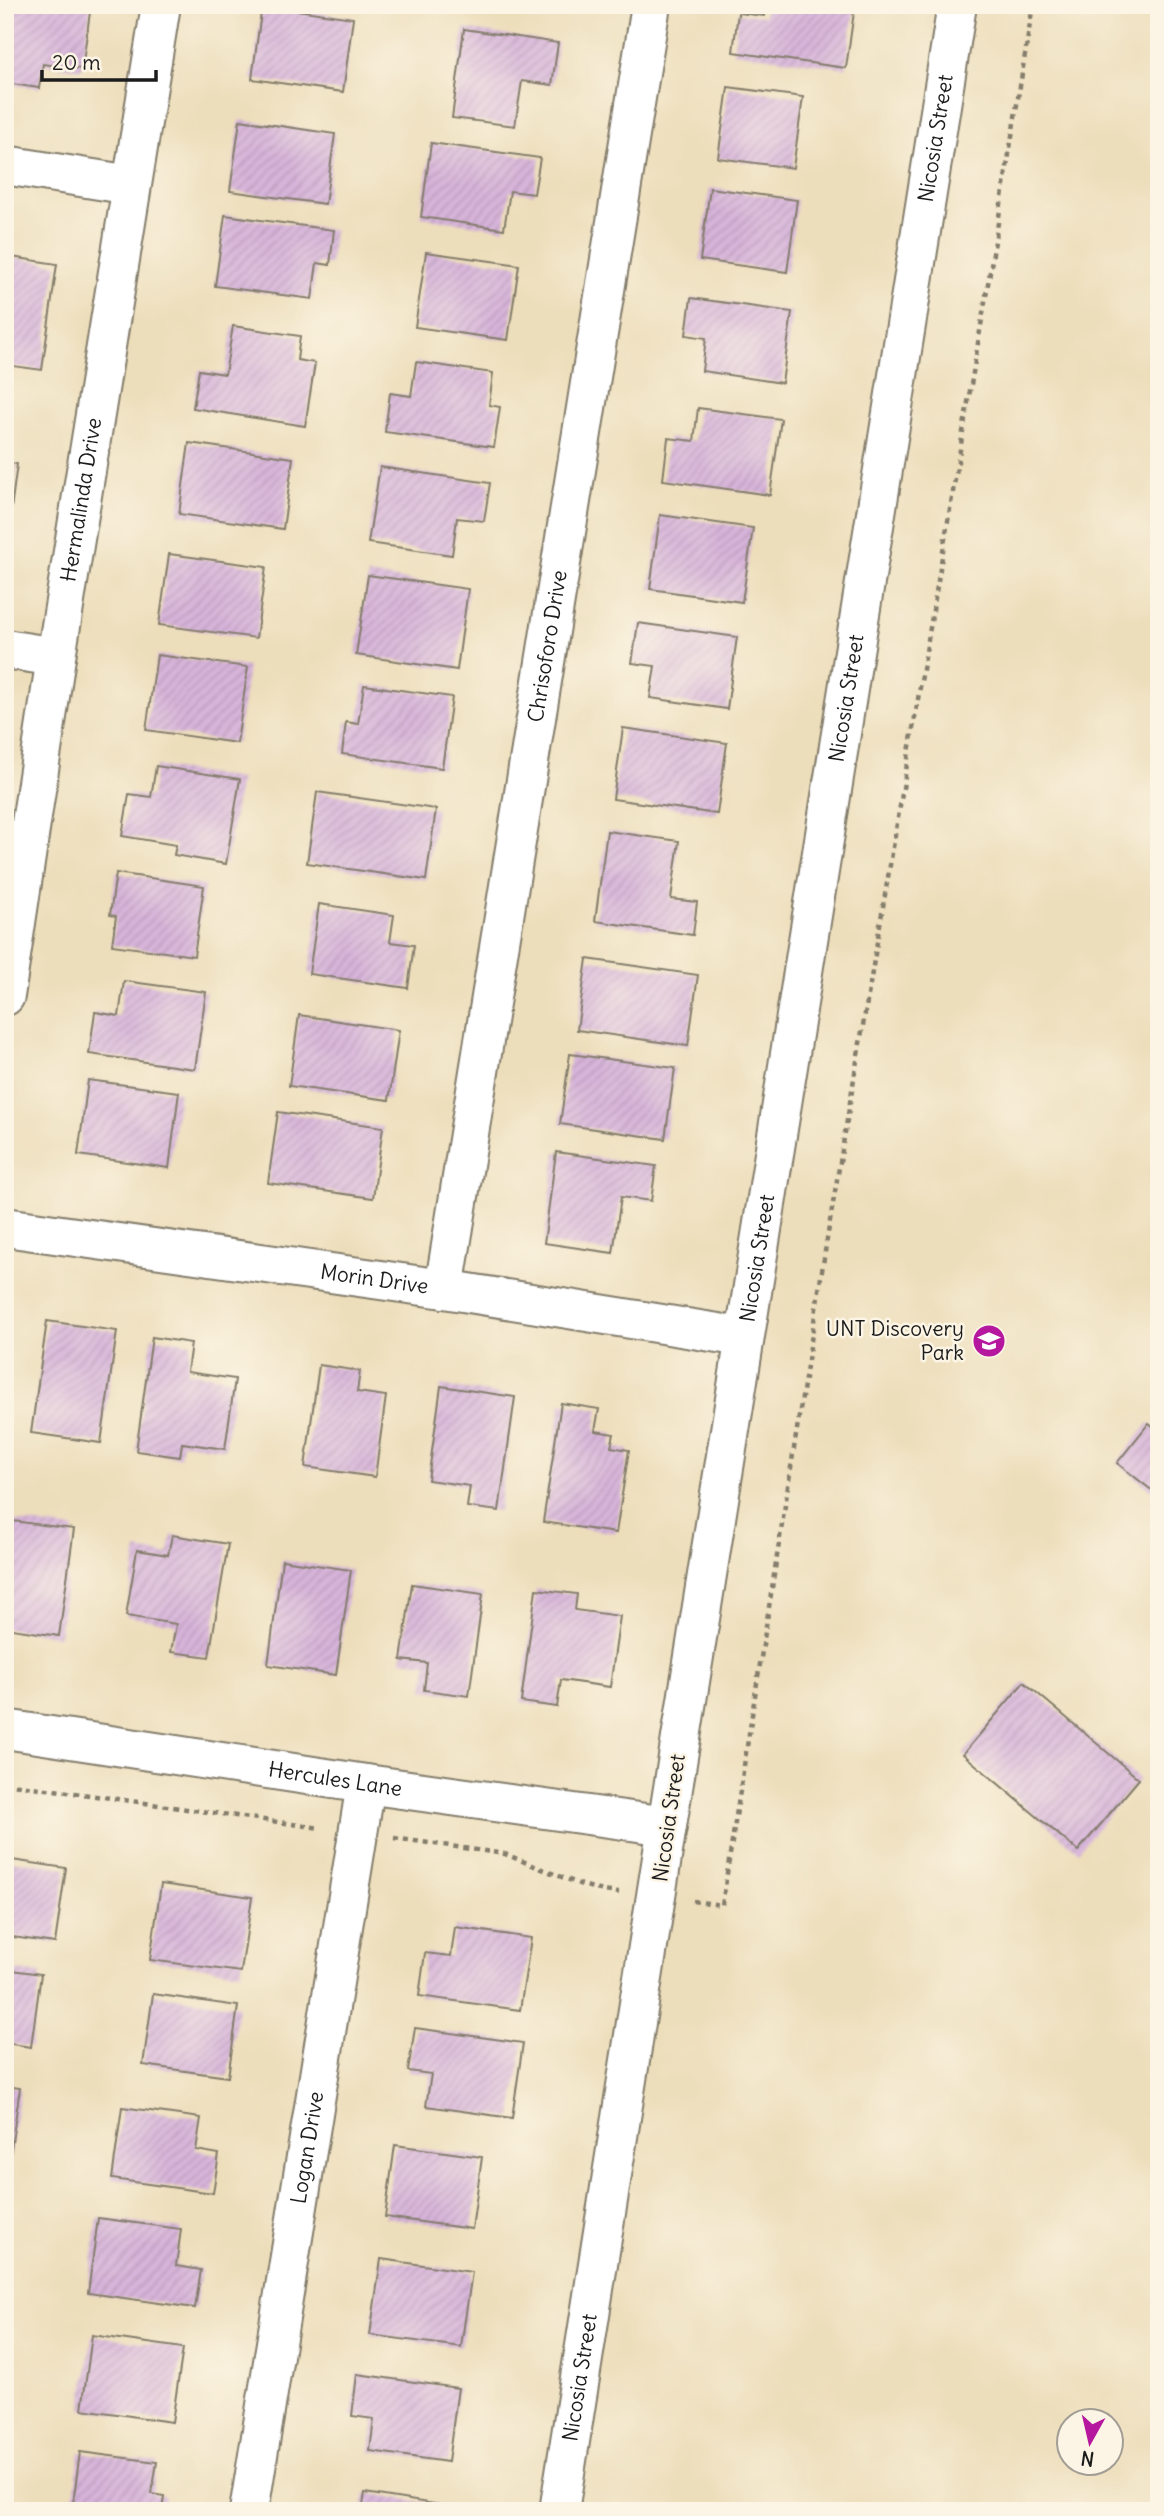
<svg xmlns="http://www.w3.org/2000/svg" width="1164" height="2516" font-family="Delius,sans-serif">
	<defs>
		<pattern id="building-hatch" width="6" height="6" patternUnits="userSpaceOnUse" patternTransform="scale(1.75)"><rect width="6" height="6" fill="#d7b4da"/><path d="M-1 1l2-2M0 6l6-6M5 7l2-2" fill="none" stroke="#b89aba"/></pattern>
	</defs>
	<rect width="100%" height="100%" fill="#fcf5e5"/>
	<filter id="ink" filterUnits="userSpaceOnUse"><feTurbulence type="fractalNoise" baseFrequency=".0143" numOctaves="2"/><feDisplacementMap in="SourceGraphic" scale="14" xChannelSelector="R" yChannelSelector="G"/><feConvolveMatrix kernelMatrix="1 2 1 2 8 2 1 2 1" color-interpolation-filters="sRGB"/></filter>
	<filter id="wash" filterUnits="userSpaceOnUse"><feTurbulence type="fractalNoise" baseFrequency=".00686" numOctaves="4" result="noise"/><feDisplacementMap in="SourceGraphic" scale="28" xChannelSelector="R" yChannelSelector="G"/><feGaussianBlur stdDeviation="1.57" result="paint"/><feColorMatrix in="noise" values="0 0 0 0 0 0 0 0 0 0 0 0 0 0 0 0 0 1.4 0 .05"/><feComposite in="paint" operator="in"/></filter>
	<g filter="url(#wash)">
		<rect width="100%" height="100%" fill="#eddebb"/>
		<g id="blocks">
			<g fill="url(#building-hatch)">
				<polygon points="15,5 91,5 82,69 43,64 39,88 5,83"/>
				<polygon points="262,5 353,18 343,92 252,79"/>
				<polygon points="516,5 564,5 563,13"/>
				<polygon points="766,5 855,5 846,68 733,52 738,13 764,16"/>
				<polygon points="464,29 558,43 552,85 522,81 515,126 452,118"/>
				<polygon points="728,87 803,97 793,168 718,158"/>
				<polygon points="240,120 335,134 325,204 230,191"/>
				<polygon points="431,143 540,158 534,194 510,191 504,229 421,217"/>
				<polygon points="710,188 797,200 787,272 700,260"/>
				<polygon points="225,215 334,230 330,265 317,263 312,299 215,286"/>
				<polygon points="426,252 519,265 508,340 415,327"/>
				<polygon points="5,256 57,264 42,370 5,365"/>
				<polygon points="691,298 792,312 782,383 702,371 706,338 686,335"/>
				<polygon points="233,326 300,336 297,360 315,363 305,426 193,408 199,370 225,374"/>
				<polygon points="416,362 493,373 489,405 500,407 494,447 385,432 390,393 411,396"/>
				<polygon points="698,408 781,419 770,495 663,480 668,438 694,441"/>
				<polygon points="189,443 293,458 283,529 179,514"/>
				<polygon points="5,462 17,464 7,539 5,539"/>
				<polygon points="380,467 490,483 484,521 457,518 452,555 368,543"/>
				<polygon points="660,515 753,528 742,602 650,589"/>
				<polygon points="169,554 266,567 256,638 159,625"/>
				<polygon points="368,575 468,589 457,670 356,655"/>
				<polygon points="638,623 737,637 727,709 650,698 655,666 632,663"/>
				<polygon points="157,655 248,667 237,743 146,730"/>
				<polygon points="364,685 452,697 442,768 342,754 346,722 358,724"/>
				<polygon points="623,728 727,743 717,814 613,799"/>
				<polygon points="156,766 240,779 226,864 174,855 176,845 122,836 129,794 151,797"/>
				<polygon points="317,792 436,809 426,880 307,863"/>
				<polygon points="607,831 679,841 671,899 697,902 693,935 595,921"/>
				<polygon points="116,873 204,886 194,956 112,945 116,916 110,915"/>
				<polygon points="319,904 394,915 390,942 414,945 408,988 309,974"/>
				<polygon points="587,959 698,975 688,1046 577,1030"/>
				<polygon points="124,981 206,992 195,1069 89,1054 95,1012 119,1016"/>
				<polygon points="299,1015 399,1030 389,1100 289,1086"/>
				<polygon points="570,1054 675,1068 665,1139 560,1124"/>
				<polygon points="88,1080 179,1092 169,1168 78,1155"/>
				<polygon points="278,1112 383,1127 373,1198 268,1183"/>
				<polygon points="556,1152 656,1166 651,1201 621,1197 613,1253 544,1243"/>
				<polygon points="47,1321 117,1331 101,1443 31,1433"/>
				<polygon points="152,1337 191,1343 187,1372 235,1379 225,1449 182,1443 180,1457 136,1451"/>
				<polygon points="319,1365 360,1371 357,1392 386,1396 375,1477 305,1467"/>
				<polygon points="441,1386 515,1397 499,1511 467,1507 470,1486 428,1480"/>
				<polygon points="561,1403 599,1409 595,1431 614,1434 611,1447 629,1450 616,1533 543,1522"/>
				<polygon points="1149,1423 1159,1431 1159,1496 1117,1463"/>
				<polygon points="5,1520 74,1529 59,1636 5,1628"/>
				<polygon points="172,1535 228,1544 209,1657 171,1652 176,1624 126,1616 137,1550 168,1555"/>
				<polygon points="282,1560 351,1570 336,1675 268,1665"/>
				<polygon points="412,1584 483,1594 469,1696 424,1690 427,1663 401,1660"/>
				<polygon points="536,1589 577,1594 575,1610 620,1616 610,1687 561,1680 557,1707 521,1702"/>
				<polygon points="1024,1682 1139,1779 1078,1851 963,1754"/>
				<polygon points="5,1859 66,1868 55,1943 5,1936"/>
				<polygon points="161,1884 252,1897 241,1972 150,1960"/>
				<polygon points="455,1927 531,1938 520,2010 419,1996 425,1953 451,1956"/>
				<polygon points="5,1969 41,1974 31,2047 5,2043"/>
				<polygon points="153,1994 238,2006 228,2077 143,2065"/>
				<polygon points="415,2028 523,2043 512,2118 426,2106 431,2074 408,2071"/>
				<polygon points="5,2086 20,2088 9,2162 5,2161"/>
				<polygon points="122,2107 201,2118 196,2150 219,2154 213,2193 112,2179"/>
				<polygon points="395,2145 482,2157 472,2229 385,2217"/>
				<polygon points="98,2218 181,2229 176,2266 201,2270 195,2308 88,2293"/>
				<polygon points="381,2259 472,2272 461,2347 370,2335"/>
				<polygon points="92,2335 183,2348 172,2422 82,2409"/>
				<polygon points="357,2374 458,2388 448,2462 370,2451 374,2419 352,2416"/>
				<polygon points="80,2452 157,2462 152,2494 165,2496 163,2511 72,2511"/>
				<polygon points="365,2493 447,2506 446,2511 362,2511"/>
			</g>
		</g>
	</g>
	<g filter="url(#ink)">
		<use href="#blocks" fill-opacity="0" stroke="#847d6c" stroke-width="2"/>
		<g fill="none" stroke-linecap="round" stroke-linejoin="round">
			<defs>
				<g id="street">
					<polyline points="5,165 131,185"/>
					<polyline points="5,649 56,657"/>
					<path id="s1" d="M5,996L56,657L161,5"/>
					<path id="s2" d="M5,1227L444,1289L743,1337"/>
					<path id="s3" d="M444,1289L651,5"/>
					<path id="s4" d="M249,2511L366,1784"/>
					<path id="s5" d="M559,2511L667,1826"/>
				</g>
				<g id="secondary">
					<path id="s6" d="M5,1729L366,1784L667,1826L957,5"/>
				</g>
			</defs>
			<use href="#street" stroke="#847d6c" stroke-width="42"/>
			<use href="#secondary" stroke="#847d6c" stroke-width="42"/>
			<g stroke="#847d6c" stroke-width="4.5" stroke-dasharray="5 5" stroke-linecap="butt">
				<polyline points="5,1783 320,1828"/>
				<polyline points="394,1838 505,1854 579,1884 603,1891 619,1893"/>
				<polyline points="693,1901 722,1905 827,1239 992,260 1033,5"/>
			</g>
			<use href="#street" stroke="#fff" stroke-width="38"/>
			<use href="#secondary" stroke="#fff" stroke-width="38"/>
		</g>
	</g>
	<defs>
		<symbol id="university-disc" viewBox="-11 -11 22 22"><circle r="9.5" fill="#b5179e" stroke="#fcf5e5"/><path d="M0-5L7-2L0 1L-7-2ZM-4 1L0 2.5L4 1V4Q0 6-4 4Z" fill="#fff"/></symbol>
	</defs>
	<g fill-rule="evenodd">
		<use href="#university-disc" x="970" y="1322" width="38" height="38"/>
	</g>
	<g text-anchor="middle" stroke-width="5" stroke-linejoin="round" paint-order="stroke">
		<g font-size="21" fill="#1c1c1c" stroke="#fcf5e5">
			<text dy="7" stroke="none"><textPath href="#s6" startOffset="2378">Nicosia Street</textPath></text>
			<text dy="7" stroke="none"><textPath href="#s1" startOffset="502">Hermalinda Drive</textPath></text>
			<text dy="7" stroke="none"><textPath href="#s3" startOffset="651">Chrisoforo Drive</textPath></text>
			<text dy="7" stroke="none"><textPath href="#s6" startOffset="1811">Nicosia Street</textPath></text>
			<text dy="7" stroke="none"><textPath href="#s6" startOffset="1244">Nicosia Street</textPath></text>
			<text dy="7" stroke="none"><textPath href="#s2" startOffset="373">Morin Drive</textPath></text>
			<text dy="7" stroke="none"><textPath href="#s6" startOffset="334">Hercules Lane</textPath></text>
			<text transform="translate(669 1818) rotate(-82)" y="7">Nicosia Street</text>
			<text dy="7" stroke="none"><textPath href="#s4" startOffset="368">Logan Drive</textPath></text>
			<text dy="7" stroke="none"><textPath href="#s5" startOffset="135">Nicosia Street</textPath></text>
		</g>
		<g font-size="21" fill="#1c1c1c" stroke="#fcf5e5" text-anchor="end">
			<text x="964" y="1336">UNT Discovery<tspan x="964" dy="24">Park</tspan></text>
		</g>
	</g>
	<rect width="1164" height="2516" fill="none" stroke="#fcf5e5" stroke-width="28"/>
	<g transform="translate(1090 2442) rotate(188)"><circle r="33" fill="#fcf5e5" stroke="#a29e95" stroke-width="2"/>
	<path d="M0-5L12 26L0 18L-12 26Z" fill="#b5179e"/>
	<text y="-10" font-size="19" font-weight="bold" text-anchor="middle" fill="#1c1c1c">N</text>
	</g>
	<path d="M42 70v10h114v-10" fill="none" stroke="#1c1c1c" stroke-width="3.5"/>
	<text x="52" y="70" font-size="21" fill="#1c1c1c" stroke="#fcf5e5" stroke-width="5" paint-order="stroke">20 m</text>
</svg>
